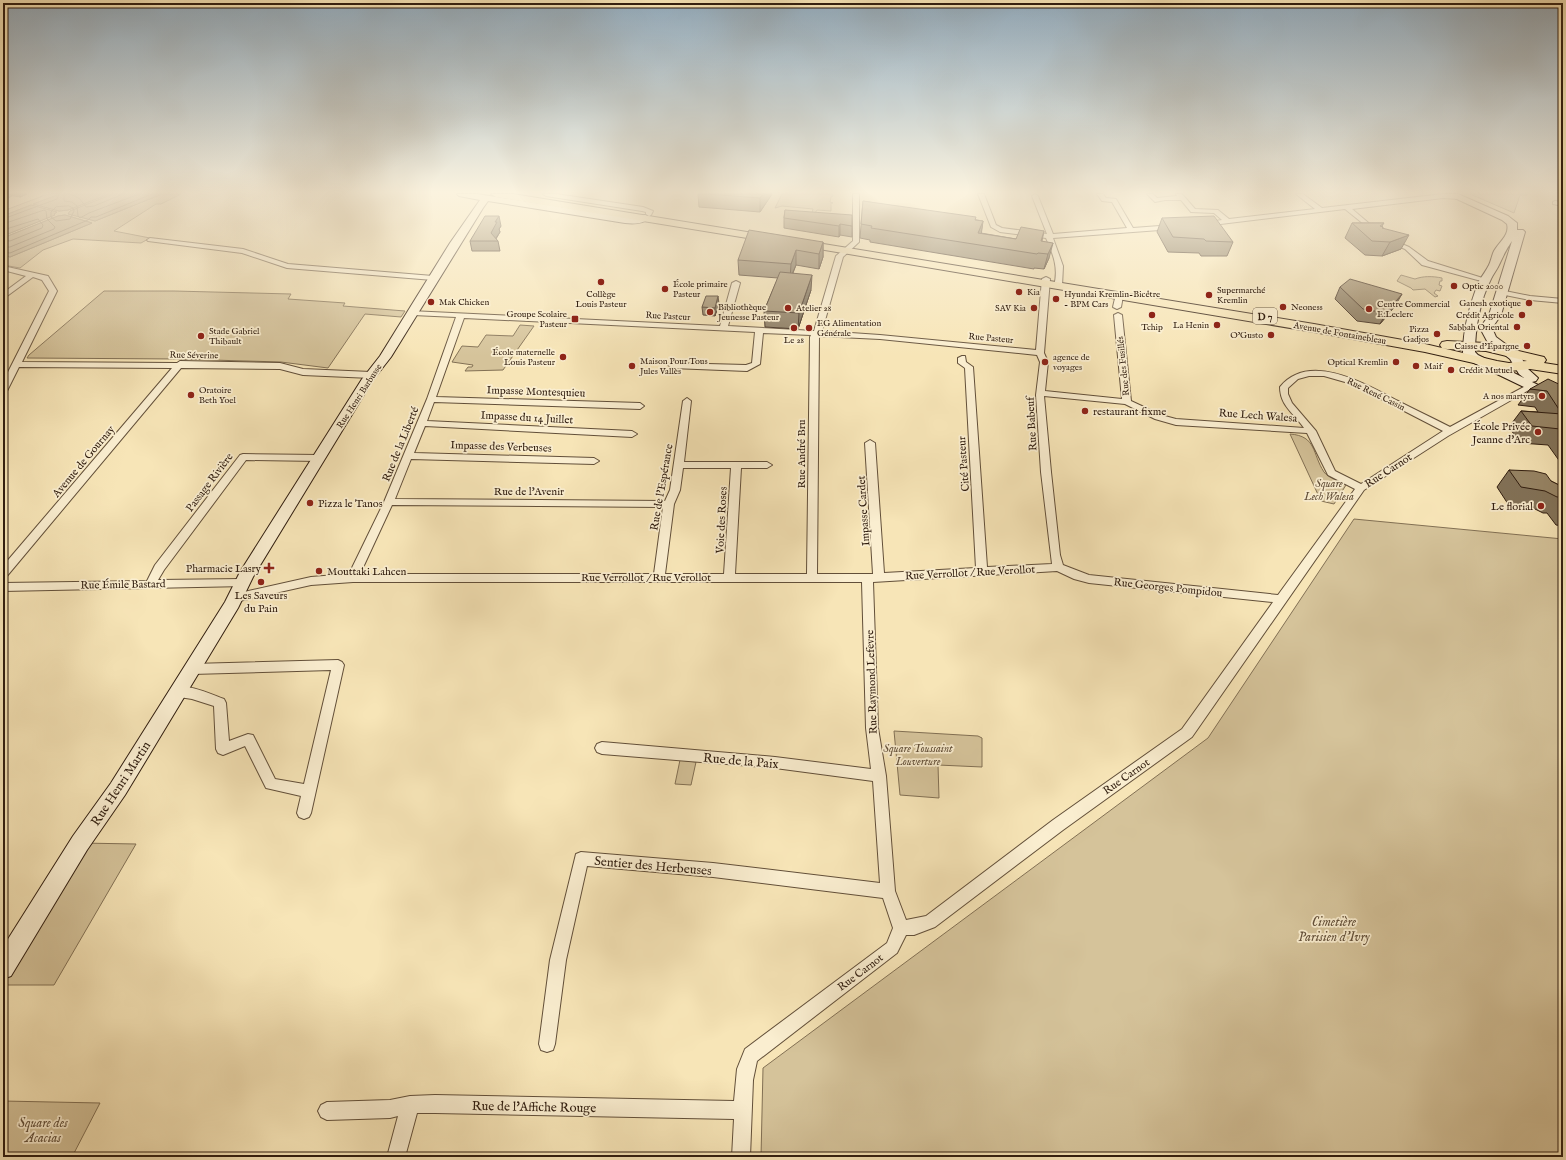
<svg xmlns="http://www.w3.org/2000/svg" width="1566" height="1160" font-family="'IM FELL English',serif">
	<rect width="100%" height="100%" fill="#f7e5b7"/>
	<filter id="stains"><feTurbulence type="fractalNoise" baseFrequency=".005" numOctaves="4"/><feColorMatrix values="0 0 0 0 .2 0 0 0 0 .09 0 0 0 0 .02 0 0 0 .5 -.17"/></filter>
	<radialGradient id="worn" r=".72"><stop offset=".6" stop-color="#630" stop-opacity="0"/><stop offset="1" stop-color="#630" stop-opacity=".3"/></radialGradient>
	<g fill="#d5c39a" stroke="#827054">
		<polygon points="48,194 60,194 34,204 59,211 68,210 109,194 113,194 70,211 69,213 95,221 162,194 181,194 161,204 156,204 114,231 150,238 141,243 73,239 43,250 20,268 3,265 3,255 10,257 92,223 65,215 58,216 3,238 3,236 54,215 56,212 31,205 3,216 3,211"/>
		<polygon points="782,194 832,194 833,196 831,197 830,202 833,203 831,203 831,211 817,210 815,213 812,213 813,209 782,206 775,208"/>
		<polygon points="1470,194 1527,194 1527,195 1520,195 1514,213"/>
		<path d="M1401,275L1415,279C1423,276 1432,276 1442,278V281H1440L1439,285L1442,286L1440,291L1436,290L1434,293L1438,296L1435,297L1425,289L1413,290L1411,288L1397,281Z"/>
		<polygon points="104,291 174,291 291,294 288,299 345,303 343,306 405,311 401,317 365,314 328,368 281,362 176,359 27,358 29,355"/>
		<polygon points="520,325 534,326 503,370 465,371 468,367 472,367 473,365 452,362 462,346 478,347 486,335 513,336"/>
		<path d="M1290,434C1317,436 1312,454 1324,472C1328,478 1340,481 1346,485L1334,504L1321,501Z"/>
		<polygon points="1354,519 1563,539 1563,1157 761,1157 763,1068 1208,738"/>
		<polygon points="894,731 978,736 982,738 982,767 938,765 939,798 900,795"/>
		<polygon points="680,760 696,762 691,785 675,784"/>
		<polygon points="80,843 136,844 54,985 3,985 3,968"/>
		<polygon points="3,1101 100,1103 72,1157 3,1157"/>
	</g>
	<g fill="#b3a17e" stroke="#7f6c52">
		<polygon points="60,194 109,194 68,210 59,211 33,204"/>
		<polygon points="113,194 162,194 95,221 68,214 70,211"/>
		<polygon points="31,205 57,212 54,214 55,215 3,236 3,216"/>
		<polygon points="65,215 92,223 10,257 3,255 3,238 58,216"/>
	</g>
	<g fill="none" stroke-linecap="round" stroke-linejoin="round">
		<g stroke="#725f46" stroke-width="1">
			<polyline points="64,194 64,201 72,202 77,206 78,216 80,218 89,213 139,194"/>
			<polyline points="70,194 80,199 86,207 94,206 123,194"/>
			<polygon points="69,206 73,208 74,211 70,219 56,221 51,217 51,212 56,207"/>
			<polyline points="3,219 57,199 59,194"/>
			<polyline points="3,224 44,210 46,211 47,219 55,227 54,229 10,247 3,247"/>
			<polyline points="3,230 38,219 43,225 42,228 10,241 3,240"/>
			<polyline points="3,252 10,253 88,220 91,217 96,217 152,194"/>
		</g>
		<defs>
			<g id="minor">
				<polygon points="543,194 556,194 643,207 653,211 651,215 649,216 646,214 646,212 642,211 546,196"/>
				<path d="M853,194H859V242L843,257L822,331L880,335L1036,350L1042,279L1046,277L1050,279L1044,353L1048,362L1045,391L1122,399L1114,315L1118,313L1122,315L1131,401L1161,415L1176,419L1304,428C1294,413 1280,406 1280,387C1309,351 1366,384 1398,401C1415,410 1433,418 1450,427L1529,384L1532,383L1536,386L1448,436L1364,490L1192,737L1063,830L935,927L914,935H906L897,953L757,1061L753,1080L750,1157H732L734,1119L435,1113H417L405,1157H387L398,1116L390,1118L327,1120L321,1117L318,1111L321,1105L327,1102L390,1100L410,1096L435,1095L734,1101L737,1069L745,1049L887,943L893,928L883,898L713,877L587,866L566,960L555,1044L553,1050L547,1052L541,1050L539,1044L550,960L576,854L581,852L713,863L880,883L873,781L775,768L602,754L597,752L595,748L597,744L602,742L775,757L871,769L866,728L862,582H353L311,585L235,602L231,601L229,598L231,595L235,594L311,577L349,574L384,502L427,399L456,317L413,315L409,313L410,311L720,326L732,283L736,281L740,283L728,326L814,331L836,256L853,241ZM464,318L755,332L752,363L746,365L669,363L668,365L672,368L747,371L760,364L763,333L811,335L810,337L807,574H735L741,468H767L772,465L767,462H684L691,401L687,398L683,401L670,490L665,501L395,499L411,459L594,464L599,461L594,458L414,453L425,426L632,437L637,434L632,431L427,421L434,402L640,409L644,406L640,403L436,397ZM819,336L880,339L1037,355L1040,362L1036,395L1041,472L1052,564L987,567L973,367L966,362L965,356H962L958,358V363L965,368L976,568L884,573L875,443L870,440L865,443L873,574H817ZM1309,376H1324L1352,384L1443,431L1361,484L1335,471L1316,431L1292,403L1288,394V388L1298,379ZM1044,396L1125,404L1155,419L1176,425L1307,433L1328,475L1355,489L1278,595L1089,575L1063,565L1060,555L1051,472ZM683,468H731L724,574H665L674,504L680,490ZM392,505L663,507L654,574H360ZM1057,571L1074,579L1089,583L1273,602L1182,729L1053,820L926,916L906,920L895,891L886,776L878,728L873,582Z"/>
				<path d="M978,194H984L996,225L1002,228L1047,234L1032,196L1035,194L1038,196L1053,234L1127,228L1112,202L1102,201L1097,194H1103L1106,198L1116,199L1133,228L1173,225L1176,227L1173,229L1053,238L1063,266L1062,286L1058,288L1054,286C1059,268 1053,254 1046,238L1000,232L991,227Z"/>
				<polygon points="1147,194 1153,194 1157,198 1177,196 1176,194 1182,194 1195,209 1218,210 1229,219 1315,209 1296,194 1303,194 1322,208 1443,194 1460,195 1463,197 1460,199 1443,198 1352,209 1378,231 1379,232 1376,234 1345,209 1204,226 1202,225 1202,223 1222,220 1214,213 1191,212 1181,200 1165,200 1155,202"/>
				<polygon points="1555,201 1563,202 1563,206 1553,204 1553,202"/>
				<polygon points="150,238 243,249 288,264 433,276 437,278 433,280 287,268 242,253 148,241 147,240"/>
				<polygon points="1390,239 1409,247 1428,261 1489,280 1485,282 1422,265 1405,249 1388,242 1387,241"/>
				<polygon points="3,266 48,276 57,291 22,362 177,363 180,361 280,363 303,369 371,372 375,375 371,378 303,375 280,369 181,368 7,576 3,577 3,566 172,368 19,367 7,391 3,394 3,382 49,291 42,280 33,277 3,299 3,293 26,276 3,270"/>
				<polygon points="1500,290 1530,296 1563,299 1563,303 1530,300 1500,294"/>
				<polygon points="1116,294 1122,294 1123,296 1121,307 1117,309 1113,307"/>
				<polygon points="243,454 319,455 324,458 319,461 246,460 164,570 158,580 242,579 246,580 248,583 246,586 3,591 3,583 147,581 155,565 240,455"/>
				<path d="M338,660L342,662L344,665L311,813L309,817L304,819L299,817L297,813L301,796L266,788L245,746L223,755L218,753L216,749L214,706L192,699L173,696L171,692L173,688C188,683 210,694 224,699L226,703L229,741L248,734L253,735L275,779L304,784L331,670L192,674L188,672L186,669L188,666L192,664Z"/>
			</g>
			<g id="secondary">
				<path d="M457,194H477L625,217L635,218L645,215L650,218C643,224 634,224 625,223L488,201L483,208L391,357L373,380L253,577L238,608L125,795L87,850L11,976L3,979V947L73,836L111,783L225,602L240,572L362,379L380,356L450,243L480,200L459,196Z"/>
				<path d="M1446,194H1458L1508,216L1517,223V230H1523L1525,232L1501,315L1492,328L1496,337L1519,354L1528,369L1538,378L1536,381L1532,382L1563,397V406L1470,361L1463,353C1463,328 1470,304 1479,281C1482,276 1486,271 1489,265C1491,261 1492,255 1494,251C1499,242 1510,235 1507,224L1502,220ZM1512,241L1489,315L1480,328L1487,341L1510,359L1519,374L1524,378L1478,355L1475,352C1475,329 1480,300 1491,279C1493,274 1497,270 1499,265C1504,255 1505,251 1512,241Z"/>
			</g>
			<g id="primary">
				<polygon points="491,194 513,194 772,236 778,239 772,242 496,197"/>
				<polygon points="799,240 1314,324 1425,344 1497,361 1509,363 1527,361 1486,351 1447,349 1442,348 1440,345 1442,342 1447,341 1486,343 1544,357 1546,360 1544,363 1563,366 1563,374 1530,369 1509,371 1425,352 1314,332 795,245 793,243"/>
			</g>
		</defs>
		<use href="#minor" stroke="#624f39" stroke-width="2"/>
		<use href="#secondary" stroke="#301d0f" stroke-width="2"/>
		<use href="#primary" stroke="#301d0f" stroke-width="2"/>
		<use href="#minor" fill="#faeed0" fill-rule="evenodd"/>
		<use href="#secondary" fill="#faeed0" fill-rule="evenodd"/>
		<use href="#primary" fill="#f7e5b7" fill-rule="evenodd"/>
	</g>
	<g fill="#827258" stroke="#301d0f">
		<polygon points="3,194 27,194 20,197"/>
		<polygon points="698,194 772,194 760,212 699,207"/>
		<polygon points="863,201 983,221 981,233 1016,239 1044,231 1042,241 1049,258 1044,269 1034,268 1034,269 870,242 870,240 860,238"/>
		<polygon points="785,210 852,226 852,237 840,235 839,237 784,228 784,218"/>
		<polygon points="1162,218 1233,242 1227,256 1201,256 1199,253 1168,252 1157,232"/>
		<polygon points="1352,223 1384,223 1382,226 1383,227 1383,228 1401,249 1382,256 1365,255 1345,238"/>
		<polygon points="501,226 499,229 500,232 496,239 498,241 500,251 472,251 470,241"/>
		<polygon points="823,242 823,257 819,269 796,265 793,273 811,290 798,329 765,327 764,311 778,278 739,275 738,260"/>
		<polygon points="1340,287 1395,306 1380,324 1357,321 1335,299"/>
		<polygon points="719,304 715,316 703,315 702,307"/>
		<polygon points="1563,386 1563,466 1548,445 1520,443 1509,427 1521,411 1538,412 1535,407 1518,405 1530,389"/>
		<polygon points="1509,470 1551,481 1563,487 1563,526 1556,525 1547,513 1543,513 1531,507 1508,504 1497,487"/>
	</g>
	<g fill="#6a5d47" stroke="#301d0f">
		<polygon points="3,194 10,194 12,196 3,201"/>
		<polygon points="18,194 27,194 20,197"/>
		<polygon points="763,194 772,194 760,212 760,198"/>
		<polygon points="499,216 501,226 499,229 500,232 494,241 491,233 495,222"/>
		<polygon points="983,221 981,236 978,233"/>
		<polygon points="840,224 840,235 839,237 839,226"/>
		<polygon points="1409,235 1401,249 1382,256 1390,242"/>
		<polygon points="823,242 823,257 819,269 819,254"/>
		<polygon points="1053,243 1049,258 1044,269 1048,254"/>
		<polygon points="796,250 796,265 790,279 791,264"/>
		<polygon points="812,275 811,290 798,329 799,313"/>
		<polygon points="1402,294 1395,306 1380,324 1386,313"/>
		<polygon points="718,296 719,304 715,316 715,308"/>
	</g>
	<g fill="#978566" stroke="#301d0f">
		<polygon points="707,194 763,194 760,198"/>
		<polygon points="863,201 976,217 975,220 983,221 978,233 1016,239 1021,227 1044,231 1041,241 1053,243 1048,254 1038,253 1037,254 871,228 872,226 861,224"/>
		<polygon points="785,210 852,215 852,226 840,224 839,226 784,218"/>
		<polygon points="485,216 499,216 495,222 497,222 491,233 498,241 470,241"/>
		<polygon points="1214,216 1233,242 1206,241 1204,239 1173,237 1162,218"/>
		<polygon points="1352,223 1384,223 1380,226 1383,227 1382,228 1409,235 1390,242 1372,241"/>
		<polygon points="749,230 823,242 819,254 796,250 791,264 738,260"/>
		<polygon points="780,272 812,275 799,313 764,311"/>
		<polygon points="1350,279 1402,294 1386,313 1363,309 1340,287"/>
		<polygon points="706,296 718,296 715,308 702,307"/>
		<polygon points="1548,379 1563,386 1563,432 1560,429 1532,426 1521,411 1562,414 1547,391 1530,389"/>
		<polygon points="1509,470 1534,471 1546,474 1551,481 1563,487 1563,499 1561,497 1557,497 1545,491 1521,487"/>
	</g>
	<linearGradient id="sky" x2="0" y2="1"><stop stop-color="#93acbe"/><stop offset="0.54" stop-color="#fbf3df"/><stop offset="1" stop-color="#fbf3df" stop-opacity="0"/></linearGradient>
	<rect width="1566" height="356" fill="url(#sky)"/>
	<g fill="#8f2418" stroke="#faeed0" stroke-width="1.5">
		<circle cx="601" cy="282" r="4"/>
		<circle cx="1454" cy="286" r="4"/>
		<circle cx="665" cy="289" r="4"/>
		<circle cx="1019" cy="292" r="4"/>
		<circle cx="1209" cy="295" r="4"/>
		<circle cx="1056" cy="299" r="4"/>
		<circle cx="431" cy="302" r="4"/>
		<circle cx="1529" cy="303" r="4"/>
		<circle cx="1283" cy="307" r="4"/>
		<circle cx="788" cy="308" r="4"/>
		<circle cx="1034" cy="308" r="4"/>
		<circle cx="1369" cy="309" r="4"/>
		<circle cx="710" cy="312" r="4"/>
		<circle cx="1152" cy="315" r="4"/>
		<circle cx="1522" cy="315" r="4"/>
		<rect x="571" y="315" width="8" height="8" rx="2"/>
		<circle cx="1217" cy="325" r="4"/>
		<circle cx="1517" cy="327" r="4"/>
		<circle cx="794" cy="328" r="4"/>
		<circle cx="809" cy="328" r="4"/>
		<circle cx="1437" cy="334" r="4"/>
		<circle cx="1271" cy="335" r="4"/>
		<circle cx="201" cy="336" r="4"/>
		<circle cx="1527" cy="346" r="4"/>
		<circle cx="563" cy="357" r="4"/>
		<circle cx="1045" cy="362" r="4"/>
		<circle cx="1396" cy="362" r="4"/>
		<circle cx="632" cy="366" r="4"/>
		<circle cx="1416" cy="366" r="4"/>
		<circle cx="1451" cy="370" r="4"/>
		<circle cx="191" cy="395" r="4"/>
		<circle cx="1542" cy="396" r="4"/>
		<circle cx="1085" cy="411" r="4"/>
		<circle cx="1538" cy="432" r="4"/>
		<circle cx="310" cy="503" r="4"/>
		<circle cx="1541" cy="506" r="4"/>
		<path d="M267 562h4v4h4v4h-4v4h-4v-4h-4v-4h4z"/>
		<circle cx="319" cy="571" r="4"/>
		<circle cx="261" cy="582" r="4"/>
	</g>
	<g text-anchor="middle" stroke-width="3.5" stroke-linejoin="round" paint-order="stroke">
		<g font-size="9" fill="#301d0f" stroke="#faeed0" text-anchor="start">
			<text x="673" y="287">École primaire<tspan x="673" dy="10">Pasteur</tspan></text>
			<text x="1462" y="289">Optic 2000</text>
			<text x="1217" y="293">Supermarché<tspan x="1217" dy="10">Kremlin</tspan></text>
			<text x="1027" y="295">Kia</text>
			<text x="601" y="297" text-anchor="middle">Collège<tspan x="601" dy="10">Louis Pasteur</tspan></text>
			<text x="1064" y="297">Hyundai Kremlin-Bicêtre<tspan x="1064" dy="10">- BPM Cars</tspan></text>
			<text x="439" y="305">Mak Chicken</text>
			<text x="1521" y="306" text-anchor="end">Ganesh exotique</text>
			<text x="1377" y="307">Centre Commercial<tspan x="1377" dy="10">E.Leclerc</tspan></text>
			<text x="718" y="310">Bibliothèque<tspan x="718" dy="10">Jeunesse Pasteur</tspan></text>
			<text x="1291" y="310">Neoness</text>
			<text x="796" y="311">Atelier 28</text>
			<text x="1026" y="311" text-anchor="end">SAV Kia</text>
			<text x="567" y="317" text-anchor="end">Groupe Scolaire<tspan x="567" dy="10">Pasteur</tspan></text>
			<text x="1514" y="318" text-anchor="end">Crédit Agricole</text>
			<text x="817" y="326">EG Alimentation<tspan x="817" dy="10">Générale</tspan></text>
			<text x="1209" y="328" text-anchor="end">La Henin</text>
			<text x="1152" y="330" text-anchor="middle">Tchip</text>
			<text x="1509" y="330" text-anchor="end">Sabbah Oriental</text>
			<text x="1429" y="332" text-anchor="end">Pizza<tspan x="1429" dy="10">Gadjos</tspan></text>
			<text x="209" y="334">Stade Gabriel<tspan x="209" dy="10">Thibault</tspan></text>
			<text x="1263" y="338" text-anchor="end">O'Gusto</text>
			<text x="794" y="343" text-anchor="middle">Le 28</text>
			<text x="1519" y="349" text-anchor="end">Caisse d'Épargne</text>
			<text x="555" y="355" text-anchor="end">École maternelle<tspan x="555" dy="10">Louis Pasteur</tspan></text>
			<text x="1053" y="360">agence de<tspan x="1053" dy="10">voyages</tspan></text>
			<text x="640" y="364">Maison Pour Tous<tspan x="640" dy="10">Jules Vallès</tspan></text>
			<text x="1388" y="365" text-anchor="end">Optical Kremlin</text>
			<text x="1424" y="369">Maif</text>
			<text x="1459" y="373">Crédit Mutuel</text>
			<text x="199" y="393">Oratoire<tspan x="199" dy="10">Beth Yoel</tspan></text>
			<text x="1534" y="399" text-anchor="end">A nos martyrs</text>
		</g>
		<g font-size="9" fill="#301d0f" stroke="#faeed0">
			<text transform="translate(668 316) rotate(3)" y="3">Rue Pasteur</text>
			<text transform="translate(1340 333) rotate(10)" y="3">Avenue de Fontainebleau</text>
			<text transform="translate(991 338) rotate(5)" y="3">Rue Pasteur</text>
			<text transform="translate(194 355) rotate(1)" y="3">Rue Séverine</text>
			<text transform="translate(1123 366) rotate(-96)" y="3">Rue des Fusillés</text>
			<text transform="translate(1376 394) rotate(26)" y="3">Rue René Cassin</text>
			<text transform="translate(359 396) rotate(-57)" y="3">Rue Henri Barbusse</text>
		</g>
		<rect fill="#faeed0" stroke="#6d5c49" stroke-width="1" x="1253" y="308" width="24" height="16" rx="3"/>
		<g font-size="10" font-weight="bold" fill="#301d0f">
			<text x="1265" y="320">D 7</text>
		</g>
		<g font-size="11" fill="#301d0f" stroke="#faeed0">
			<text transform="translate(536 391) rotate(2)" y="4">Impasse Montesquieu</text>
			<text transform="translate(1258 415) rotate(4)" y="4">Rue Lech Walesa</text>
			<text transform="translate(527 417) rotate(3)" y="4">Impasse du 14 Juillet</text>
			<text transform="translate(1031 424) rotate(-93)" y="4">Rue Babeuf</text>
			<text transform="translate(400 444) rotate(-68)" y="4">Rue de la Liberté</text>
			<text transform="translate(501 446) rotate(2)" y="4">Impasse des Verbeuses</text>
			<text transform="translate(801 454) rotate(-90)" y="4">Rue André Bru</text>
			<text transform="translate(83 461) rotate(-50)" y="4">Avenue de Gournay</text>
			<text transform="translate(963 464) rotate(-94)" y="4">Cité Pasteur</text>
			<text transform="translate(1388 470) rotate(-33)" y="4">Rue Carnot</text>
			<text transform="translate(209 482) rotate(-53)" y="4">Passage Rivière</text>
			<text transform="translate(661 487) rotate(-80)" y="4">Rue de l'Espérance</text>
			<text x="529" y="495">Rue de l'Avenir</text>
			<text transform="translate(863 511) rotate(-94)" y="4">Impasse Cardet</text>
			<text transform="translate(721 520) rotate(-87)" y="4">Voie des Roses</text>
			<text transform="translate(970 572) rotate(-3)" y="4">Rue Verrollot / Rue Verollot</text>
			<text x="646" y="581">Rue Verrollot / Rue Verollot</text>
			<text transform="translate(123 584) rotate(-1)" y="4">Rue Émile Bastard</text>
			<text transform="translate(1168 587) rotate(6)" y="4">Rue Georges Pompidou</text>
			<text transform="translate(871 682) rotate(-92)" y="4">Rue Raymond Lefevre</text>
			<text transform="translate(1126 776) rotate(-35)" y="4">Rue Carnot</text>
			<text transform="translate(860 972) rotate(-37)" y="4">Rue Carnot</text>
		</g>
		<g font-size="11" fill="#301d0f" stroke="#faeed0" text-anchor="start">
			<text x="1093" y="415">restaurant fixme</text>
			<text x="1530" y="430" text-anchor="end">École Privée<tspan x="1530" dy="13">Jeanne d'Arc</tspan></text>
			<text x="318" y="507">Pizza le Tanos</text>
			<text x="1533" y="510" text-anchor="end">Le florial</text>
			<text x="261" y="572" text-anchor="end">Pharmacie Lasry</text>
			<text x="327" y="575">Mouttaki Lahcen</text>
			<text x="261" y="599" text-anchor="middle">Les Saveurs<tspan x="261" dy="13">du Pain</tspan></text>
		</g>
		<g font-size="11" font-style="italic" fill="#624f39" stroke="#faeed0">
			<text x="1329" y="487">Square<tspan x="1329" dy="13">Lech Walesa</tspan></text>
			<text x="918" y="752">Square Toussaint<tspan x="918" dy="13">Louverture</tspan></text>
		</g>
		<g font-size="13" fill="#301d0f" stroke="#faeed0">
			<text transform="translate(741 760) rotate(5)" y="5">Rue de la Paix</text>
			<text transform="translate(120 783) rotate(-57)" y="5">Rue Henri Martin</text>
			<text transform="translate(653 865) rotate(5)" y="5">Sentier des Herbeuses</text>
			<text transform="translate(534 1106) rotate(1)" y="5">Rue de l'Affiche Rouge</text>
		</g>
		<g font-size="13" font-style="italic" fill="#624f39" stroke="#faeed0">
			<text x="1334" y="926">Cimetière<tspan x="1334" dy="15">Parisien d'Ivry</tspan></text>
			<text x="43" y="1127">Square des<tspan x="43" dy="15">Acacias</tspan></text>
		</g>
	</g>
	<rect width="1566" height="1160" fill="none" stroke="#f7e5b7" stroke-width="16"/>
	<rect x="4" y="4" width="1558" height="1152" fill="none" stroke="#301d0f" stroke-width="2"/>
	<rect x="8" y="8" width="1550" height="1144" fill="none" stroke="#301d0f"/>
	<rect width="100%" height="100%" filter="url(#stains)"/>
	<rect width="100%" height="100%" fill="url(#worn)"/>
</svg>
